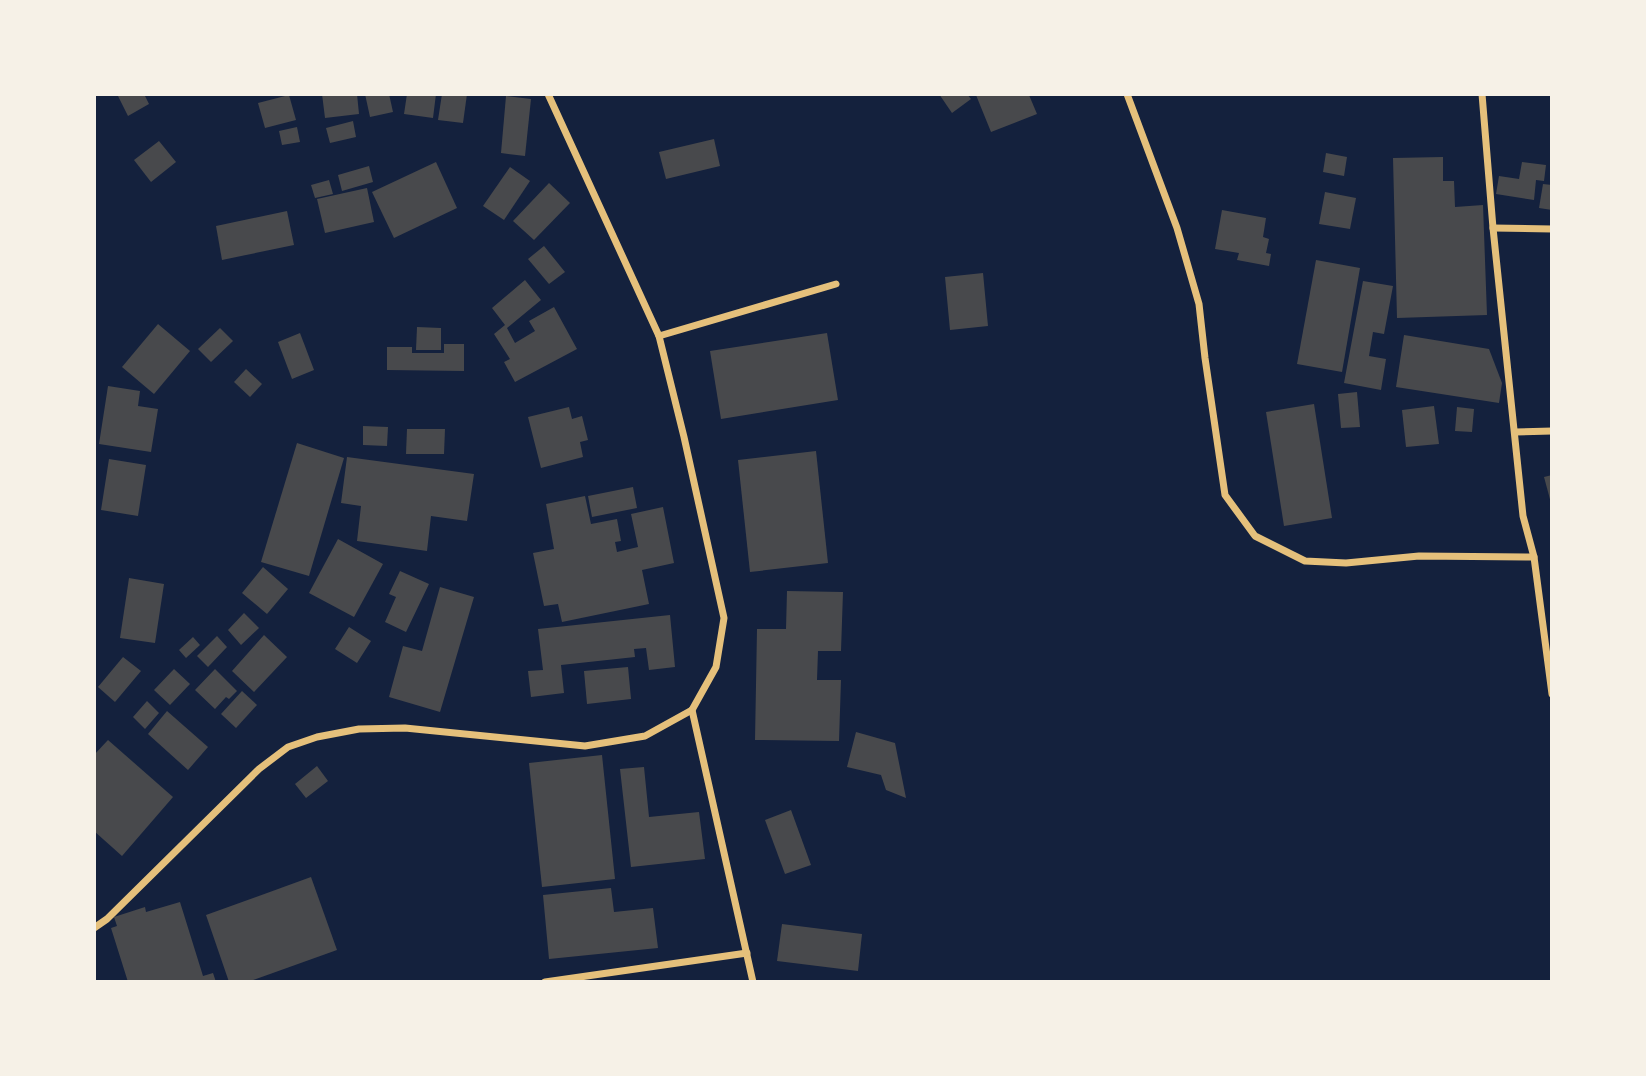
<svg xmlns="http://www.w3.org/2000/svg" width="1646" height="1076" font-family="'Space Grotesk',sans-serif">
	<rect width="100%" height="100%" fill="#14213d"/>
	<g fill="#48494c">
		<polygon points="117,94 144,94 149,104 128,116"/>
		<polygon points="322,94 357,94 359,114 325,118"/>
		<polygon points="365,94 389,94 393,112 370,117"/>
		<polygon points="407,94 436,94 433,118 404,114"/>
		<polygon points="442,94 467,94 463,123 438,120"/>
		<polygon points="939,94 967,94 971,99 952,113"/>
		<polygon points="289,95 296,120 265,128 258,103"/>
		<polygon points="976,95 1029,95 1037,114 991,132"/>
		<polygon points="506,96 531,99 525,156 501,153"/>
		<polygon points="353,121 356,137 330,143 326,128"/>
		<polygon points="297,127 300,142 282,145 279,131"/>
		<polygon points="714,139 720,166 666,179 659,152"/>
		<polygon points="159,141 176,162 151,182 134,160"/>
		<polygon points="1326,153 1347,157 1344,176 1323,172"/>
		<polygon points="1443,157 1443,181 1454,181 1455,207 1483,205 1487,315 1397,318 1393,158"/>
		<polygon points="436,162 457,208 394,238 372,192"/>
		<polygon points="1522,162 1546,165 1544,181 1536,180 1534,200 1496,194 1499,176 1519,179"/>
		<polygon points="369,166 373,182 342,191 338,175"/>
		<polygon points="510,167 530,181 504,220 483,206"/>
		<polygon points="329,180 333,194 315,198 311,185"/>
		<polygon points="549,183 570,203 534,240 513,221"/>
		<polygon points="1543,184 1552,185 1552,210 1539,208"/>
		<polygon points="367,188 374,222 325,233 317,199"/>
		<polygon points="1325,192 1356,198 1350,229 1319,224"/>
		<polygon points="1222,210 1266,218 1263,237 1269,239 1266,253 1271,254 1269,266 1237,260 1239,253 1215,249"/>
		<polygon points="287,211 294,245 222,260 216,226"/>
		<polygon points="544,246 565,272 549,284 528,259"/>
		<polygon points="1316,260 1360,268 1342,372 1297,364"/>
		<polygon points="983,273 988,326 950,330 945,277"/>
		<polygon points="525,280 541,300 507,328 515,343 535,331 529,321 554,307 577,349 515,382 504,362 510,359 494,334 505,325 492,308"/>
		<polygon points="1363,281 1393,286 1384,334 1373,332 1369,356 1386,359 1381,390 1344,383"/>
		<polygon points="158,324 190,351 154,394 122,367"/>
		<polygon points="417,327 441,328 441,350 416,350"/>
		<polygon points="220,328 233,341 211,362 198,349"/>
		<polygon points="300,333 314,370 292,379 278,342"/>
		<polygon points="827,333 838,400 721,419 710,351"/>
		<polygon points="1404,335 1489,349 1502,383 1499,403 1396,387"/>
		<polygon points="444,344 464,344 464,371 387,370 387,347 412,347 412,353 444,353"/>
		<polygon points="246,369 262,384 250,397 234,382"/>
		<polygon points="108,386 140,391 138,406 158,409 151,452 99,444"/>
		<polygon points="1357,392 1360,427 1341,428 1338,394"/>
		<polygon points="1314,404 1332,518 1284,526 1266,412"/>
		<polygon points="1434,406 1439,444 1406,447 1402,410"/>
		<polygon points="569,407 572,419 582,416 588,440 580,442 583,457 541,468 528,417"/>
		<polygon points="1457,407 1474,409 1472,432 1455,431"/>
		<polygon points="363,426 388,427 387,446 363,445"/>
		<polygon points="407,429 445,429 444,454 406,454"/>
		<polygon points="297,443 344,458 309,576 261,562"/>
		<polygon points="816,451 828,563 750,572 738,460"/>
		<polygon points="347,457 474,474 467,521 431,516 427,551 357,541 361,506 341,503"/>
		<polygon points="109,459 146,465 138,516 101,510"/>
		<polygon points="1552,475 1552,503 1551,503 1544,477"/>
		<polygon points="633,487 637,508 592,517 588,496"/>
		<polygon points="585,496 591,524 617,519 621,541 615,542 617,552 638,547 631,514 663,507 674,563 642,570 649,604 562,622 558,604 544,606 533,553 554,549 546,504"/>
		<polygon points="338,539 383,564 354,617 309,593"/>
		<polygon points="263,567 288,589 267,614 242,593"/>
		<polygon points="400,571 429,584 406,632 385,622 396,597 389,594"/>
		<polygon points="129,578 164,584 155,643 120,638"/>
		<polygon points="440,587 474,597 440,712 389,697 403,646 422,651"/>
		<polygon points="787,591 843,592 841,651 818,651 817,680 841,680 839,741 755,740 757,629 786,629"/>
		<polygon points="244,613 259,628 241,645 228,630"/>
		<polygon points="670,615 675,667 649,670 646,648 634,649 635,657 561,665 564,693 531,697 528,671 543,670 538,629"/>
		<polygon points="349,627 371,641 357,663 335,649"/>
		<polygon points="264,635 287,657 254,692 232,671"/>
		<polygon points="217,636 227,647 208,667 197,656"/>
		<polygon points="193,637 200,645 186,658 179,650"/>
		<polygon points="123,657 141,671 115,702 98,687"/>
		<polygon points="628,667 631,699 587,704 584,671"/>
		<polygon points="174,669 190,684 170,705 154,690"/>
		<polygon points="215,669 237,691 229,699 226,697 215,709 195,690"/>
		<polygon points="242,691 257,705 236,728 221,714"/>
		<polygon points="147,701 159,713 145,729 133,717"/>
		<polygon points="167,711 208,747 188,770 148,734"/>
		<polygon points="856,732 895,743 906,798 886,790 881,775 847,767"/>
		<polygon points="108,740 173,797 122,856 94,831 94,755"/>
		<polygon points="602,755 615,879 542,887 529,763"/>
		<polygon points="317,766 328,781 306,798 295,784"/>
		<polygon points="644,767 649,817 699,812 705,859 631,867 620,769"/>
		<polygon points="791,810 811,865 785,874 765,820"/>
		<polygon points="311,877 337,950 248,982 229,982 206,915"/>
		<polygon points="611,888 614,912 653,908 658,948 549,959 543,895"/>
		<polygon points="180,902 203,976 213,973 216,982 128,982 111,928 117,926 114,917 145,907 146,912"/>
		<polygon points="782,924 862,934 858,971 777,961"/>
	</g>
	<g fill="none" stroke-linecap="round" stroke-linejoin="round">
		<g stroke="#e5c07b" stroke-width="7">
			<polyline points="1127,94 1177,228 1199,304 1205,358 1225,495 1255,536 1305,561 1346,563 1419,556 1534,557"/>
			<polyline points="1482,94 1493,228 1523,516 1534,557 1552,694"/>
			<polyline points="1493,228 1552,229"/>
			<polyline points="659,336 836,284"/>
			<polyline points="1515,432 1552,431"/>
			<polyline points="692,710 753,982"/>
			<polyline points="94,928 107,919 259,769 288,747 317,737 359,729 405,728 585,746 645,736 692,710 716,667 724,618 684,437 659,336 548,94"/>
			<polyline points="545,982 747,953"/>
		</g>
	</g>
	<rect width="1646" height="1076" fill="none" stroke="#f6f1e7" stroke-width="192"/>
</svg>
